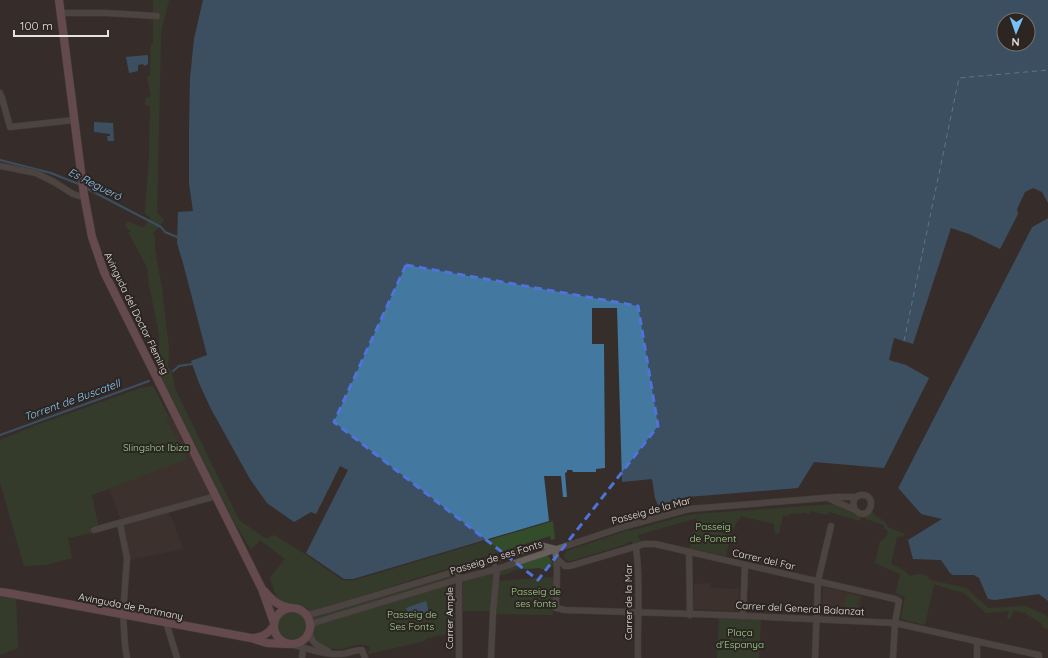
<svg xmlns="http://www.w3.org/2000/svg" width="1048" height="658" font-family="Quicksand,sans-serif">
	<rect width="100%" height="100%" fill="#362e2b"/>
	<g fill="#43362f">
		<polygon points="180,413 223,498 168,513 173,521 183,549 130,560 123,525 109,488 104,474 126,438 169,417"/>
		<polygon points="710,583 711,588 739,589 738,611 694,609 694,584"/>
		<polygon points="823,587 862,596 857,618 821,616"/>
	</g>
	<g fill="#334d2b">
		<polygon points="153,0 169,0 161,32 157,213 164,220 153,234 155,237 155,250 162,289 169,350 168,367 172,372 175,389 239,520 266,539 274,535 305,554 342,580 352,581 553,521 555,539 551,540 550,536 313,611 302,606 286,603 281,601 277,598 270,578 285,559 260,540 251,550 237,527 159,372 159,333 149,285 147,267 128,232 131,232 125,226 127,221 144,228 151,217 145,214 149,157 150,105 146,106 145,99 151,96 147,76 150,76 151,44 153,44"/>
		<polygon points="153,386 169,417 166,419 187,459 92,495 98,525 90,527 91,533 68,538 72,558 45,565 24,566 0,482 0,440 37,425 141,388"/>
		<path d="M836,504L858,516L865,515L872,512L874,513L873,514L885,522L888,527L905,534L903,536L897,537L891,564L902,569L910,576C917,574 926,572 930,580L966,588L988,608L1025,606L1046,615L1048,618V629L1043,628L1042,624L1025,613L1013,611L1010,619L1007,618L1009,611L986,613L964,593L934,584L925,625L901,619L905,597L896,593L900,574L875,563L880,542L887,536L888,530L884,528V525L861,517L860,521L829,512L828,515L811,511L810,514L803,512L802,514L800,513L799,514L792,513L791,514H789L788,516L783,515L779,533H775L774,524L741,516L732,530L726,556L690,548L697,518L638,535L641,543L620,549L619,548L632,544V541L626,543V544L574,560L568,561L565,559L564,555L567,551L629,530L630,531L683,516L696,514Z"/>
		<polygon points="547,554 554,565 548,569 545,570 539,568 514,570 507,574 500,575 501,569"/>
		<polygon points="495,573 491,611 463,611 463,582"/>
		<polygon points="455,574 456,578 314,621 312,616"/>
		<polygon points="555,577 553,613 552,615 496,614 499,581"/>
		<path d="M452,584L457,589L456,634L452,633L427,638L424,641L368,654L370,647C360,642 355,646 345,648C332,651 320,646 313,636V629L319,623Z"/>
		<polygon points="847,594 859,596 855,616 843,614"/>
		<polygon points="0,597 16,598 18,648 0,655"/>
		<circle cx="292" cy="626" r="14"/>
		<polygon points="717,616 761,618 759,658 717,658 719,621"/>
	</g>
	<g fill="#4378a1" fill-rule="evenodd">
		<path d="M203,0H1048V203L1042,192L1033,188L1025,192L1017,209L1018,214L1000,249L969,234L951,228L913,344L894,338L889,360L906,365L929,378L884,468L814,462L798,488L687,497L658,505L655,498L652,479L622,482L617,308H592V344H604L605,468L596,469V472H573L572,470H567V472L565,473L567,497H563L561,476H544L549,521L353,579H344L306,553L348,470L340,466L316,514L311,512L294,522L267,503L250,479L211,409L199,383L191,361L207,355L183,263L177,243L178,212L193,211L189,183V131L190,78L194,39ZM1004,20H1028V44H1004Z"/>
		<polygon points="148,55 148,64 144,66 143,64 138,65 138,71 129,73 126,57"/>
		<polygon points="94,122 113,123 114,141 108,141 107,136 110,136 110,134 94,132"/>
		<polygon points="1048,218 1048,601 1039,594 995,600 988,599 979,578 974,575 953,575 950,573 941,560 913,559 908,540 942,519 921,514 898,488 1032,227"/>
		<polygon points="426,601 429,612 409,618 406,608"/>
	</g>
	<polygon fill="#362e2b" points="1048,216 1048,218 1032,227 898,488 921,514 920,516 896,489 896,487 1030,226"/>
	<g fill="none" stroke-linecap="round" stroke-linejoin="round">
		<g stroke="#4378a1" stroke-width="2">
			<polyline points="0,160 51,173 81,185"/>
			<polyline points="86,188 161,227 165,232 177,237"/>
			<polyline points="173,371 179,366 192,364"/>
			<polyline points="0,435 149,381"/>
		</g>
		<polyline stroke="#8dc9fa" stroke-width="1" stroke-dasharray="5 4" stroke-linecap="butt" points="904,341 959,78 1048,70"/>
		<defs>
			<g id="minor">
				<polyline points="60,13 106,13 157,16"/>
				<polyline points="0,93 2,98 10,127 74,120"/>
				<polyline points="0,166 36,173 54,182 73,194 79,196 84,195"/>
				<path d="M830,499L855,510C870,525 879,493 861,495C853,496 852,503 855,510"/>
				<polyline points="120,523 127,558 123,614 125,645 127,658"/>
				<polyline points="94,530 216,496"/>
				<path d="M636,547C641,583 637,621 638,658"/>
				<path d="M555,549C559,569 556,588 556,608L565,610L725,615L895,623L1039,655V658"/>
				<polyline points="689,552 690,615"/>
				<polyline points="557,559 565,566 570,566 644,544 655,544 895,599 899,601 895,623 893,658"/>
				<polyline points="304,613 312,614 330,609 490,561 539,545 555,549"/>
				<polyline points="743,616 745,565"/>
				<polyline points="166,622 177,658"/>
				<polyline points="310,629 314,623 333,617 459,579 497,569 626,526 689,509 837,497 856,497"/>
				<path d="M309,632C312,644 318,646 328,651"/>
				<path d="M291,644C307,649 326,655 342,654C349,653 355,650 362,650L365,658"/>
				<polyline points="302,658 303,648"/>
				<polyline points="459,658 459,576"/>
				<polyline points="491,658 493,612 497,569 495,567"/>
				<polyline points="815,658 818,581 831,526"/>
				<polyline points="977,658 977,641"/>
			</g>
			<g id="major">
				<polyline points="59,0 84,195 92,237 104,272 262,589 274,623"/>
				<path d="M264,591C273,601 277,605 290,608"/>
				<polyline points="0,592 8,593 251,638 267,643 288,644"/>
				<circle cx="292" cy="626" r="18"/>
				<path d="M254,638C263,637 268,634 273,627"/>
			</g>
		</defs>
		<use href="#minor" stroke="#514c48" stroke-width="7"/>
		<use href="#major" stroke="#514c48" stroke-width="9"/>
		<use href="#minor" stroke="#675f5a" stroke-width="6"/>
		<use href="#major" stroke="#9b6d77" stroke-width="8"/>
	</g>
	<path d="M0 0H1048V658H0ZM406,265L638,306L658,426L538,580L334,422Z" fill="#362e2b" fill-opacity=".55" fill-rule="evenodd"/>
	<path fill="none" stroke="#4f73da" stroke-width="3" stroke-dasharray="8 5" stroke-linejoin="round" d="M406,265L638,306L658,426L538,580L334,422Z"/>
	<g text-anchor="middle" stroke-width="4" stroke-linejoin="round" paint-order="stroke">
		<g font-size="10" fill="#e6e2df" stroke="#2c2521">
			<text transform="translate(137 313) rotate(64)" y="4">Avinguda del Doctor Fleming</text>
			<text transform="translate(651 510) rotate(-15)" y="4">Passeig de la Mar</text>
			<text transform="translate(496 557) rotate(-17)" y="4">Passeig de ses Fonts</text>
			<text transform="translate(764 559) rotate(13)" y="4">Carrer del Far</text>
			<text transform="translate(628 602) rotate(-90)" y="4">Carrer de la Mar</text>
			<text transform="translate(131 606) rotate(11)" y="4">Avinguda de Portmany</text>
			<text transform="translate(800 608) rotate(3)" y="4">Carrer del General Balanzat</text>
			<text transform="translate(449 618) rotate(-90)" y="4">Carrer Ample</text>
		</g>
		<g font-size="10" fill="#9fd88e" stroke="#2c2521">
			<text x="156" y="451">Slingshot Ibiza</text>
			<text x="713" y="530">Passeig<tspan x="713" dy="12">de Ponent</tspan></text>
			<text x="536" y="595">Passeig de<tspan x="536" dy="12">ses fonts</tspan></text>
			<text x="412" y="618">Passeig de<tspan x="412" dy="12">Ses Fonts</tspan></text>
			<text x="740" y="636">Plaça<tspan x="740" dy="12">d'Espanya</tspan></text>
		</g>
		<g font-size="11" font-style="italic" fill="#8dc9fa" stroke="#2c2521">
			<text transform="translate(95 184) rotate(27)" y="4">Es Regueró</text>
			<text transform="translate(72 400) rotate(-20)" y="4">Torrent de Buscatell</text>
		</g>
	</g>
	<g transform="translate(1016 32) rotate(182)"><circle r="19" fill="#2c2521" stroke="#76716d"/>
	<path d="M0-3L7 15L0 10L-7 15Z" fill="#79bff8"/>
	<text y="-6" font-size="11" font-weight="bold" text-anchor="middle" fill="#e6e2df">N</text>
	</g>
	<path d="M14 30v6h94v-6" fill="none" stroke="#e6e2df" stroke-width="2"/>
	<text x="20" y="30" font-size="12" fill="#e6e2df" stroke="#2c2521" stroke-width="3" paint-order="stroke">100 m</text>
</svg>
